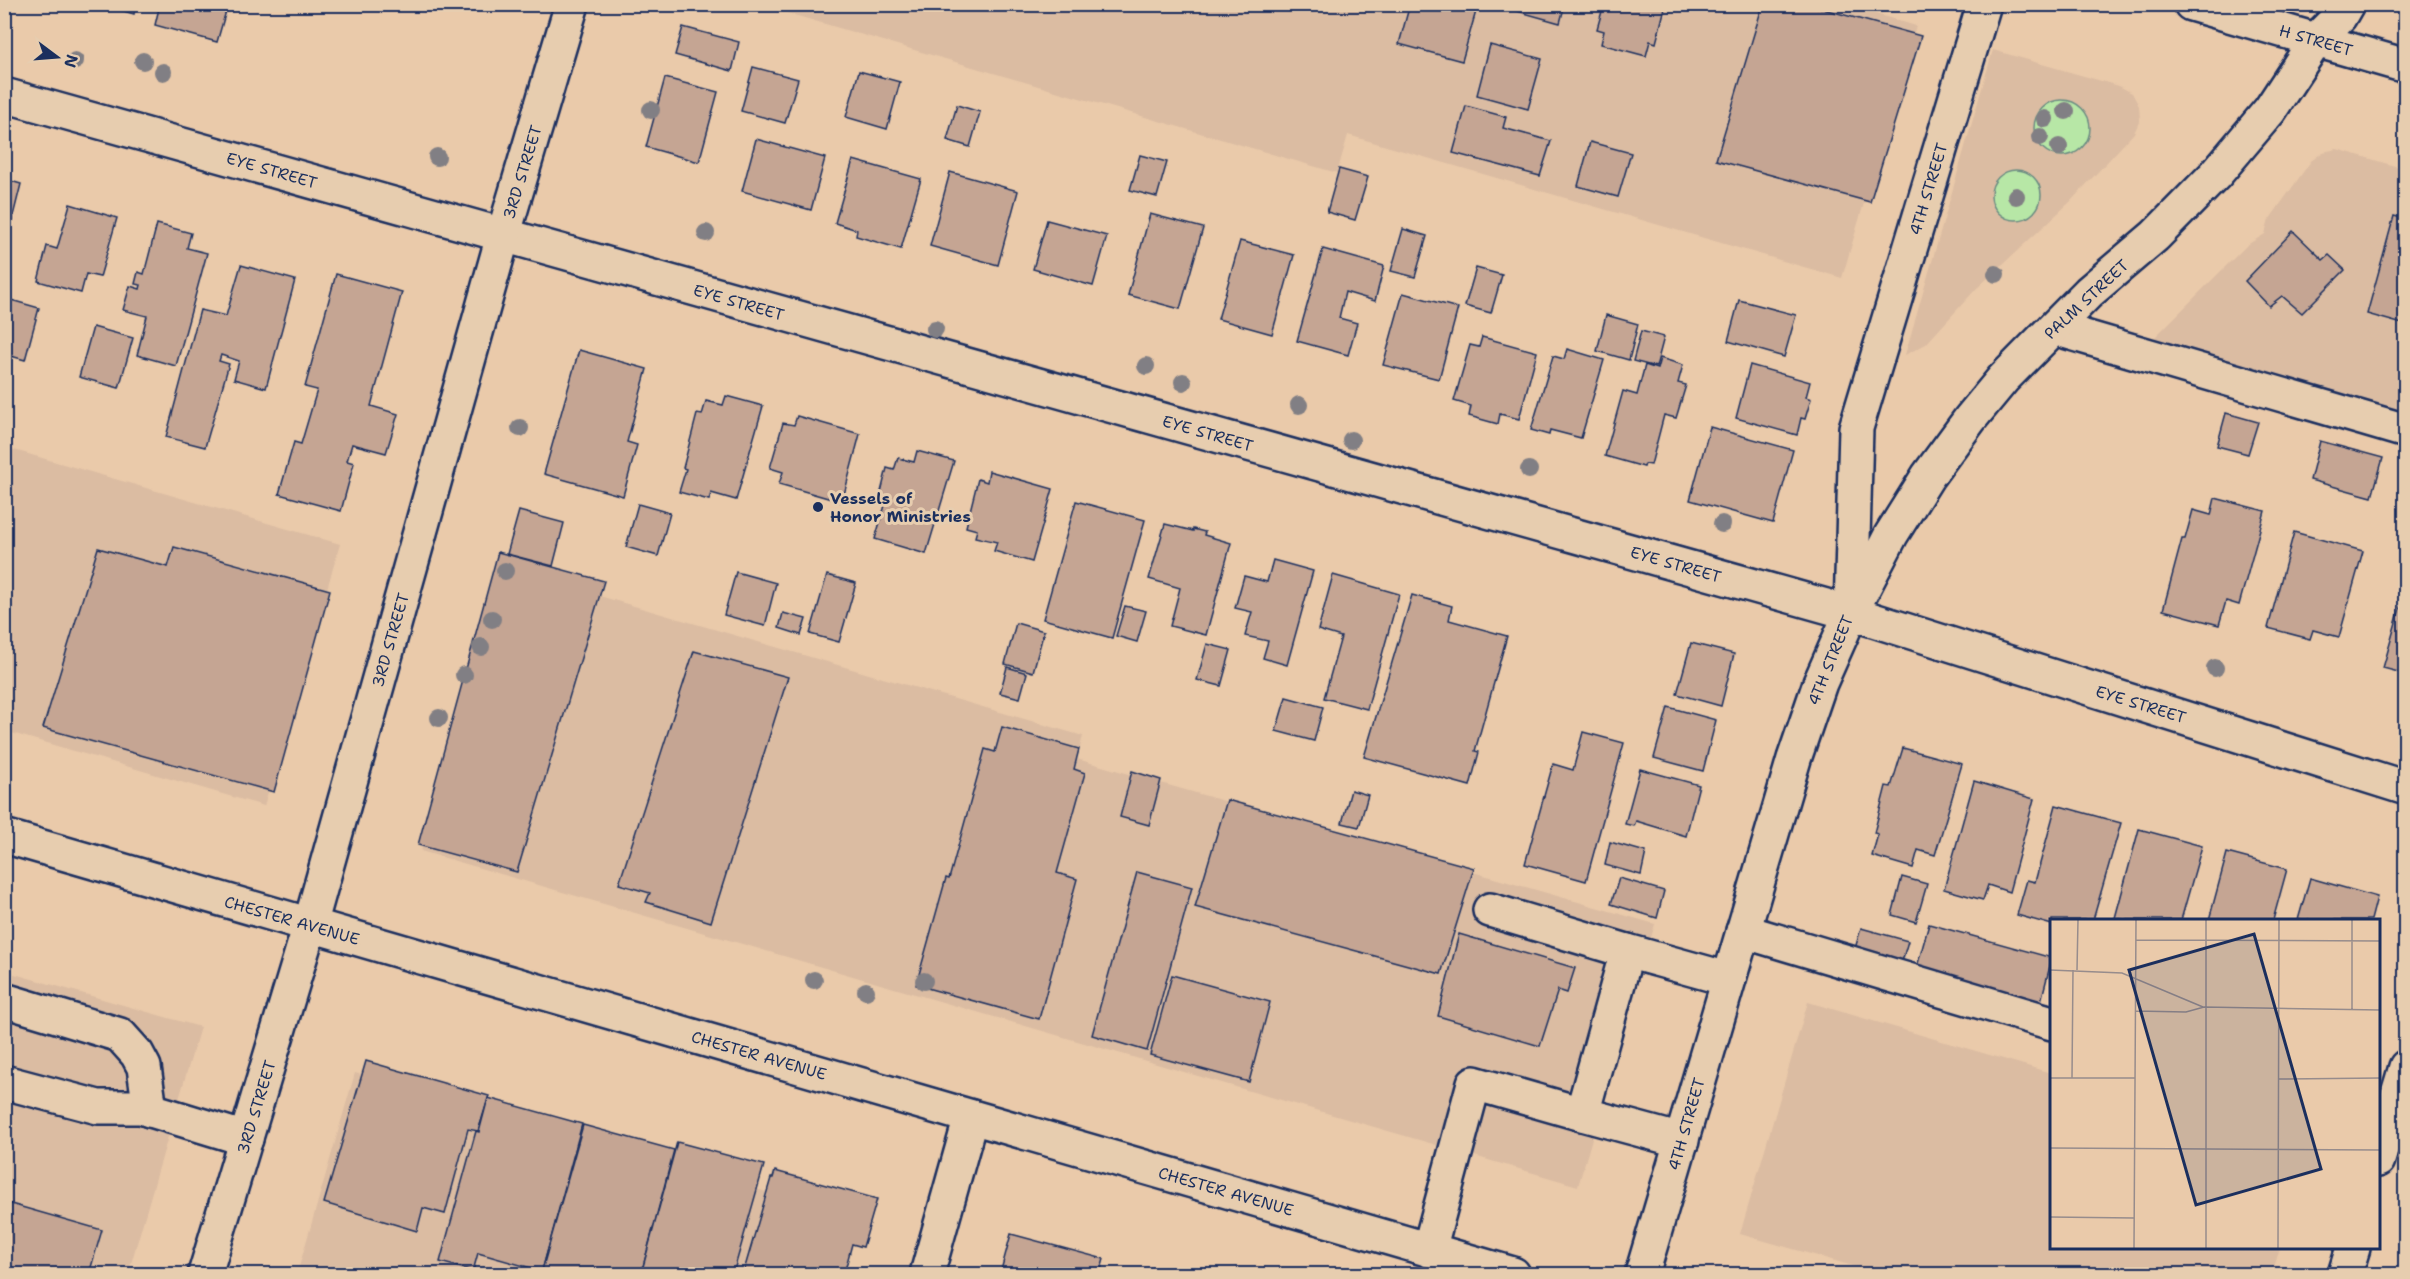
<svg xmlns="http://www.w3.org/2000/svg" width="2410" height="1279" font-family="'Shantell Sans',sans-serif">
	<rect width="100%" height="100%" fill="#eacaaa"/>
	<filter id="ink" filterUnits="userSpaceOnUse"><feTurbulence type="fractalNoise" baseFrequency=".0167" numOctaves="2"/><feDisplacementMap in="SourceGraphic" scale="12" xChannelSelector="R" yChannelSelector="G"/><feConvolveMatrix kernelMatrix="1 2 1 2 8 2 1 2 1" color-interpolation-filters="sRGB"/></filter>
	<g filter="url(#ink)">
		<g fill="#dbbca2">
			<polygon points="1843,4 1916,26 1842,278 1348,135 1337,173 760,5"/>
			<polygon points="1993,50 2119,86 2132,93 2139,106 2140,120 2134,133 2070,202 1976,289 1926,344 1905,355"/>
			<polygon points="2337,149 2405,169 2405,420 2147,345 2247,245 2265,234 2269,220 2311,161 2323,152"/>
			<polygon points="4,447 340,544 264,806 5,731"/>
			<polygon points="503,568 1083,736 1077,759 1655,924 1578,1186 421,851"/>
			<polygon points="4,971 200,1027 128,1274 5,1274"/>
			<polygon points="1808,1002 2051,1073 2052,1248 2280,1248 2272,1274 1881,1274 1740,1234"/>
			<polygon points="355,1073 857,1218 841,1274 297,1274"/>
		</g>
		<g fill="#b7e7a6" stroke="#698b82" stroke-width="1.5">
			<circle cx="2062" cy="128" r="28"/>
			<circle cx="2016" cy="195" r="25"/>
		</g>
		<g fill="#c5a593" stroke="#1b2f5e" stroke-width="1.5">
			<polygon points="100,4 136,4 134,14"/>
			<polygon points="160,4 228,4 217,42 155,25"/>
			<polygon points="1410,4 1478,4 1462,61 1399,44"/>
			<polygon points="1504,4 1565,4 1560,23 1503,7"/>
			<polygon points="1604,4 1666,4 1656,43 1650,41 1646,56 1601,44 1604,31 1597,29"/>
			<polygon points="1763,4 1805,4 1921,36 1870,202 1716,160"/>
			<polygon points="683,27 739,42 732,71 675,55"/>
			<polygon points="1490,45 1542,59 1528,109 1477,95"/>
			<polygon points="753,67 798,79 785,123 741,111"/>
			<polygon points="859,71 900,82 887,129 846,117"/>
			<polygon points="665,78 718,92 699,162 646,147"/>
			<polygon points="957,105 980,112 970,147 947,140"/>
			<polygon points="1466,106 1506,117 1503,128 1551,141 1540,176 1453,153"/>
			<polygon points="756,139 825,158 811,210 742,191"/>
			<polygon points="1590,142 1631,153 1618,197 1578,186"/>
			<polygon points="1140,155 1167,162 1157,197 1130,190"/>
			<polygon points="853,160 921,179 901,249 856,236 857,230 835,223"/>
			<polygon points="1339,169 1368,177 1355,220 1327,212"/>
			<polygon points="950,172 1018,191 998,265 930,246"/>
			<polygon points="4,179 21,184 10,228 4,227"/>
			<polygon points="70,204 117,218 100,277 86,274 81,293 38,281 47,246 57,249"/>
			<polygon points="1150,214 1203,228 1180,309 1128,295"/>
			<polygon points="2394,216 2406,219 2406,325 2367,314"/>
			<polygon points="1047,220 1107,236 1093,286 1033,269"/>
			<polygon points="157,224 191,233 187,248 207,253 176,366 137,355 147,316 123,310 130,286 140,289 141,285 135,284 138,272 144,274"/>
			<polygon points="1403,229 1427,236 1415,277 1391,271"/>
			<polygon points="2293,231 2323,260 2329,255 2345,270 2302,313 2282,296 2269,306 2245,281"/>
			<polygon points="1240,241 1294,255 1272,334 1218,319"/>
			<polygon points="1323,249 1384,266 1375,301 1345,292 1339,318 1357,323 1348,355 1297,341"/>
			<polygon points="241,265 295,280 266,388 234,379 239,361 221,355 219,361 229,364 205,447 166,437 200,310 226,316"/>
			<polygon points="1476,268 1502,275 1491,313 1465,306"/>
			<polygon points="336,274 402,292 371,406 398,414 386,453 352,444 347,461 354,463 341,511 279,494 294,442 301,444 317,390 305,387"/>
			<polygon points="1403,293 1458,308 1439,379 1383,365"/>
			<polygon points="4,298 39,308 25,360 4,354"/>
			<polygon points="1739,300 1796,315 1784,357 1728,341"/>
			<polygon points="1606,315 1638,324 1629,360 1597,351"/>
			<polygon points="93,327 133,338 119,388 79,377"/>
			<polygon points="1641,331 1664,337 1656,367 1633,361"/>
			<polygon points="1482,337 1537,352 1519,419 1500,414 1498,424 1469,416 1471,406 1454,401 1470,345 1479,347"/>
			<polygon points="1567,349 1604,360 1581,438 1550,430 1549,435 1531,430 1553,356 1564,359"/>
			<polygon points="579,350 647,369 627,442 637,445 623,496 544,474"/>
			<polygon points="1660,358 1683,365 1678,383 1686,385 1676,418 1664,415 1651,465 1645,464 1644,467 1605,456 1623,391 1637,395 1645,365 1657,369"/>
			<polygon points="1750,365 1810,382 1806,397 1811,399 1805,419 1801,418 1797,435 1736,418"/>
			<polygon points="726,396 763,406 736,500 711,493 709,500 679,492 686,469 683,468 697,414 702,415 706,401 723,405"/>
			<polygon points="2226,413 2258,422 2248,454 2217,446"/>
			<polygon points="797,416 860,434 842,502 779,484 783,472 770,468 783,423 794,425"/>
			<polygon points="1710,427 1793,450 1773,523 1690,500"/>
			<polygon points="2320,441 2383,458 2372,497 2310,480"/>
			<polygon points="917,451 954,461 926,554 875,539 886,502 879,500 887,468 894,470 898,458 914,462"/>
			<polygon points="989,471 1053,489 1032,562 994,551 997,542 975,537 977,530 966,527 978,479 987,482"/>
			<polygon points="2215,498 2265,511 2239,605 2226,601 2219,625 2163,610 2182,539 2185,539 2193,510 2211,515"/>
			<polygon points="1076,501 1145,520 1112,638 1043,619"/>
			<polygon points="638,504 670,513 658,556 626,547"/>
			<polygon points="519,511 564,523 553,566 507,554"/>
			<polygon points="1165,524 1193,531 1193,529 1205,532 1204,535 1231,543 1206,635 1170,626 1180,588 1149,579"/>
			<polygon points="2294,532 2363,551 2339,637 2313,630 2310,639 2268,628"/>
			<polygon points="174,547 330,590 274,792 43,728 98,548 168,567"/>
			<polygon points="498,552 604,581 517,872 418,845"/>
			<polygon points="1273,560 1313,571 1287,665 1263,658 1268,641 1245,636 1252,612 1235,608 1244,576 1267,582"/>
			<polygon points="736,572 776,583 765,626 724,615"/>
			<polygon points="827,575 856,583 839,642 810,634"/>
			<polygon points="1333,575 1399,594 1367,709 1324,698 1341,637 1318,630"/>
			<polygon points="2404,594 2406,594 2406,674 2383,668"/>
			<polygon points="1412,595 1452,606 1449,620 1507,636 1475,751 1479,752 1470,786 1364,757"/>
			<polygon points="1125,606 1146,611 1137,642 1116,636"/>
			<polygon points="783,613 806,619 801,635 779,628"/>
			<polygon points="1016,623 1044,631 1033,672 1005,664"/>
			<polygon points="1691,643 1734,654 1721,706 1677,694"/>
			<polygon points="1207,644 1231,650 1221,686 1197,680"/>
			<polygon points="694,651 788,677 711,922 646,902 650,893 619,884"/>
			<polygon points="1007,667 1027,673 1020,698 1000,693"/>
			<polygon points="1286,697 1323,707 1314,741 1276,731"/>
			<polygon points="1668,707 1716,720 1703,771 1654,758"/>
			<polygon points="1002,727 1079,749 1074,769 1085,773 1057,873 1077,879 1039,1019 916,985 946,878 949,879 985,749 995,752"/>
			<polygon points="1583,732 1624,743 1586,881 1525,864 1553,764 1573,770"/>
			<polygon points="1903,748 1962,764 1935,855 1918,850 1913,868 1872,856 1878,834 1874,833 1886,786 1891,787"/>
			<polygon points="1640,769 1699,785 1686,836 1636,821 1634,826 1625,824"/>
			<polygon points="1132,771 1161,780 1149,825 1120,817"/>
			<polygon points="1974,781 2034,799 2009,892 1988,885 1983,900 1944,889"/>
			<polygon points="1351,790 1368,795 1359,827 1342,823"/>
			<polygon points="1227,800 1474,868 1441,974 1195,907"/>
			<polygon points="2056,805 2121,823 2093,920 2052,920 2052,925 2017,915 2027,880 2035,882"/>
			<polygon points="2139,829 2202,846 2181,920 2125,920 2115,918"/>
			<polygon points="1610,842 1646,852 1641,875 1605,865"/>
			<polygon points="2227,853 2287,869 2273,920 2209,920"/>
			<polygon points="1137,872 1192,887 1147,1051 1092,1035"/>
			<polygon points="1902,877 1927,884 1916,922 1892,915"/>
			<polygon points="1619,878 1664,891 1657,918 1611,904"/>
			<polygon points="2310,878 2377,897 2371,920 2298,920"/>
			<polygon points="1929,924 2052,958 2039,1009 1915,974"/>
			<polygon points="1861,928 1908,941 1899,972 1852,959"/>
			<polygon points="1459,934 1575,968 1567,993 1558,990 1540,1046 1438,1016"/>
			<polygon points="1172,975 1270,1002 1249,1082 1150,1055"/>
			<polygon points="366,1061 489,1096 478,1131 468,1129 445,1214 423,1208 417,1231 324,1203"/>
			<polygon points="488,1098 582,1124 542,1271 478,1253 473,1271 440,1262 476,1131 479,1132"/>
			<polygon points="583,1125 674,1150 641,1274 541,1274"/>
			<polygon points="677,1142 764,1165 733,1274 641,1274"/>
			<polygon points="775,1171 877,1199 863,1247 852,1244 844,1274 743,1274 771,1178 773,1178"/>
			<polygon points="4,1202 102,1230 89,1274 4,1274"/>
			<polygon points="1011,1234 1104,1259 1100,1273 1105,1274 1000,1274"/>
		</g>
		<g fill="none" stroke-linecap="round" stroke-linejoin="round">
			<defs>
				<g id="minor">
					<polyline points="2191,4 2406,66"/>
					<polyline points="4,95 1851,613 2406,788"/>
					<polyline points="2054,328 2406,431"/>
					<polyline points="1854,606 1891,535 1928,476 1970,419 2003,379 2089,292 2155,236 2215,175 2270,110 2316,40 2340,16 2347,4"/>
					<polyline points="1490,910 1627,951"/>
					<polyline points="1743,931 2052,1023"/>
					<polyline points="4,1000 120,1035 137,1054 144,1067 150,1110"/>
					<polyline points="4,1082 98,1107 141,1107 246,1139"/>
					<polyline points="1582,1114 1682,1141"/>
					<polyline points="2378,1160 2406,1067"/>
					<polyline points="1429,1250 1474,1083 1582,1114 1627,951 1728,979"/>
					<polyline points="205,1274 310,925 503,236 572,4"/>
					<polyline points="927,1274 971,1117"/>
					<polyline points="1642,1274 1794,759 1820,683 1851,613 1856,428 1984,4"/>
					<polyline points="2345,1274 2353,1248"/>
				</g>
				<polyline id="major" points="4,836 1513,1274"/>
			</defs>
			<use href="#minor" stroke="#1b2f5e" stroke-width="38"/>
			<use href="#major" stroke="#1b2f5e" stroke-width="38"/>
			<use href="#minor" stroke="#e7cdaf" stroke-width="33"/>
			<use href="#major" stroke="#e7cdaf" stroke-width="33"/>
		</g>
		<g fill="#817f84">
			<circle cx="75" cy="61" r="9"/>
			<circle cx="143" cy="61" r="9"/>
			<circle cx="163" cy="72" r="9"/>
			<circle cx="651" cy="110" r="9"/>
			<circle cx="2066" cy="111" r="9"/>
			<circle cx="2045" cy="119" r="9"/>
			<circle cx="2040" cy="137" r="9"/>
			<circle cx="2059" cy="147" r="9"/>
			<circle cx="437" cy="157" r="9"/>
			<circle cx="2016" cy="196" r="9"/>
			<circle cx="706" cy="233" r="9"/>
			<circle cx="1996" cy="274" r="9"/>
			<circle cx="935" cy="329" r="9"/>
			<circle cx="1146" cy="366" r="9"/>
			<circle cx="1183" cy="382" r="9"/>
			<circle cx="1299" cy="405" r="9"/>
			<circle cx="520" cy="428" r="9"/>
			<circle cx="1351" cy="440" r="9"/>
			<circle cx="1529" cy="470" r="9"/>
			<circle cx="1722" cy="524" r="9"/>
			<circle cx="505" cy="571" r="9"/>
			<circle cx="492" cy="619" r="9"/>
			<circle cx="481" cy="647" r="9"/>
			<circle cx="2215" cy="668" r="9"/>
			<circle cx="464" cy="675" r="9"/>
			<circle cx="439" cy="718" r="9"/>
			<circle cx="814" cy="980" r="9"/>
			<circle cx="924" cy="981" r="9"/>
			<circle cx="866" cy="991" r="9"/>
		</g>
	</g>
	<circle fill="#1b2f5e" stroke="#e7cdaf" stroke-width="2" cx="818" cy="507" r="6"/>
	<g text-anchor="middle" stroke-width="6" stroke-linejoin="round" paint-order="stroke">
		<g font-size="16" fill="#1b2f5e" stroke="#e7cdaf">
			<text transform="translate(2316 40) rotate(16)" y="6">H STREET</text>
			<text transform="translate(272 170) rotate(16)" y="6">EYE STREET</text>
			<text transform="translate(522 172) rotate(-73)" y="6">3RD STREET</text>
			<text transform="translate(1928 189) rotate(-73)" y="6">4TH STREET</text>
			<text transform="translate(2086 299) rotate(-43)" y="6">PALM STREET</text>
			<text transform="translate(739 302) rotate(16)" y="6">EYE STREET</text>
			<text transform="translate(1208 433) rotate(16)" y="6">EYE STREET</text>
			<text transform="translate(1676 564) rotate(16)" y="6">EYE STREET</text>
			<text transform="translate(390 640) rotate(-74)" y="6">3RD STREET</text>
			<text transform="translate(1830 660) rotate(-68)" y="6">4TH STREET</text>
			<text transform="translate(2141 704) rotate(17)" y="6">EYE STREET</text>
			<text transform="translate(292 920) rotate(16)" y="6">CHESTER AVENUE</text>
			<text transform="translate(759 1055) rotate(16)" y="6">CHESTER AVENUE</text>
			<text transform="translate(256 1107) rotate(-73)" y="6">3RD STREET</text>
			<text transform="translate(1686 1124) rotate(-74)" y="6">4TH STREET</text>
			<text transform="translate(1226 1191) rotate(16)" y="6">CHESTER AVENUE</text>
		</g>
		<g font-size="16" font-weight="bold" fill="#1b2f5e" stroke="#e7cdaf" text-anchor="start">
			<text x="830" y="504">Vessels of<tspan x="830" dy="18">Honor Ministries</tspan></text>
		</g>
	</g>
	<g transform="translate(2050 919)">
		<rect width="330" height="330" fill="#eacaaa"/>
		<path fill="none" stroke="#978c8c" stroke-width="1.5" d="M86,21L330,22M0,51L72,54L153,88M27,51L28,1M302,91V1M85,92L136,93L154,88L330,91M0,159H85M22,159L23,51M228,160L330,159M0,229L330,231M0,298L84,299M84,329L86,1M156,329V1M228,329L229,1"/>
		<path fill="#1b2f5e" fill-opacity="0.15" stroke="#1b2f5e" stroke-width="3" d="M204,15L271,250L146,286L79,51Z"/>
		<rect width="330" height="330" fill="none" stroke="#1b2f5e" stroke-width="3"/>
	</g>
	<rect width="2410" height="1279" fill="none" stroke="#e7cdaf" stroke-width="24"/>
	<rect x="12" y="12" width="2386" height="1255" fill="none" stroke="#1b2f5e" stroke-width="2" filter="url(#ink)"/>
	<g transform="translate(57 57) rotate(106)" stroke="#e7cdaf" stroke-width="4.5" paint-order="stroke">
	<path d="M0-4.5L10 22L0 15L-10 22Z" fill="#1b2f5e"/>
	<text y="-9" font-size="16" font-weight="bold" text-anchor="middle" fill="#1b2f5e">N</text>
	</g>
</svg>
